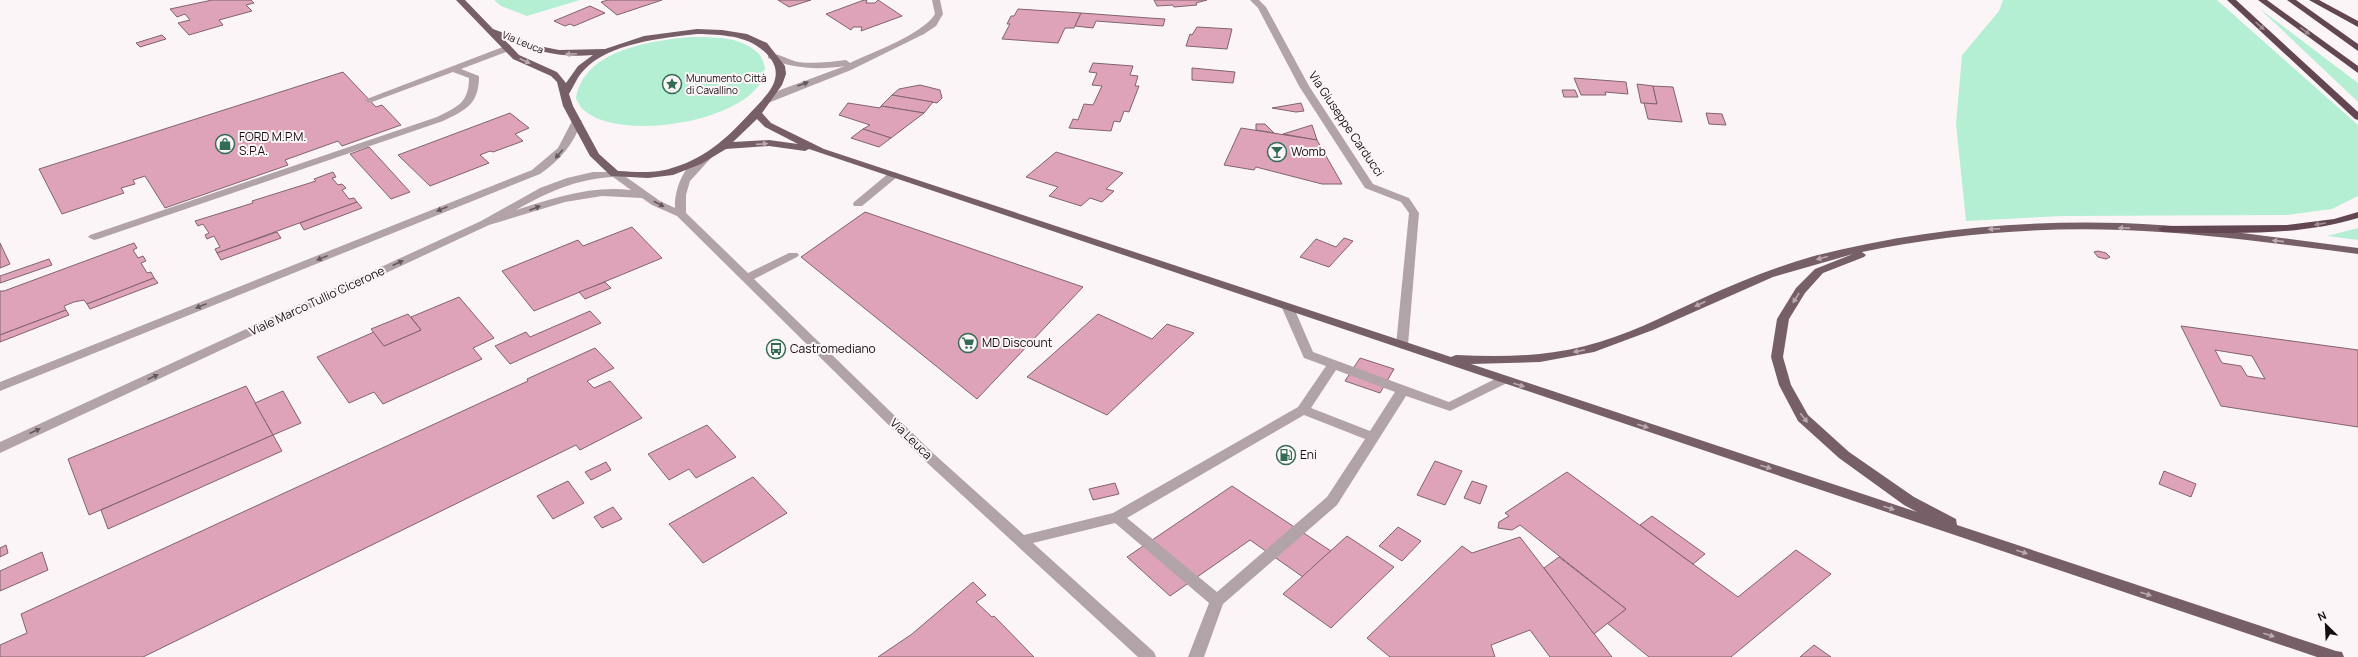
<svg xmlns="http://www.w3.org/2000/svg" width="2358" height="657" font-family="Manrope,sans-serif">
	<rect width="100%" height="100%" fill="#fcf5f8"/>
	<g fill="#b4efd4">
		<polygon points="494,0 580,0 527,16 501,6"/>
		<polygon points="2003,0 2217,0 2358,125 2358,196 2332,209 2287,215 2063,216 1966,221 1956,124 1962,55 1999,11"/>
		<polygon points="2259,8 2358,83 2358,102"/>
		<path d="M690,37C712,37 742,36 759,54C762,57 764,63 765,68C764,72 763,78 761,82C738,123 620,141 585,111C581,109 579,103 576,99C583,50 650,41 690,37Z"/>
		<polygon points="2358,228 2358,240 2327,236"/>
	</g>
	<g fill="#dfa3b9" stroke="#80636d" fill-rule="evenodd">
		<polygon points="212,0 251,0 254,3 246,5 252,11 219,20 223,25 189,35 178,23 190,20 185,14 177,17 170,9"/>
		<polygon points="608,0 662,0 617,15 601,2"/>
		<polygon points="778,0 811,0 789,7"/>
		<polygon points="864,0 867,0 866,3 875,3 878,0 902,16 861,31 862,27 853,27 851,30 826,14"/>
		<polygon points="1154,0 1207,0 1196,3 1197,5 1174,7 1173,5 1157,6"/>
		<polygon points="590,6 605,13 574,26 570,24 565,26 554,21"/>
		<polygon points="1018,9 1081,13 1074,28 1065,28 1058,43 1002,39 1010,24 1007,24 1011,16 1014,16"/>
		<polygon points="1081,13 1149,18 1165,19 1163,26 1096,21 1093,28 1075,26"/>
		<polygon points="1197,27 1232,29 1227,49 1186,46 1190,34 1192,35"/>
		<polygon points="162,35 166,39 140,47 136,43"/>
		<polygon points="1093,63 1133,66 1130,75 1138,76 1135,86 1139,86 1129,112 1124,111 1120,122 1114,121 1111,131 1069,128 1073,119 1078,120 1084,104 1093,105 1102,86 1092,85 1097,73 1089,72"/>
		<polygon points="1192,68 1235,72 1233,83 1192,80"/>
		<polygon points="343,72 376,107 382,105 401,125 342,146 338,141 285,160 288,165 165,208 145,176 133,180 135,184 121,188 124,193 62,214 39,169"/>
		<polygon points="1574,78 1626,82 1628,94 1605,92 1606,95 1581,95"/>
		<polygon points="1637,84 1653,86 1657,104 1641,103"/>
		<polygon points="920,85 940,90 942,98 937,103 892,95 899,89"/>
		<polygon points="1653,86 1673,87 1682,122 1648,119 1644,103 1657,104"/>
		<polygon points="1562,90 1575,90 1578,97 1564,97"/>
		<polygon points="892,95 933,102 924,113 881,106"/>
		<polygon points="848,103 880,108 881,106 924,113 891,138 863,129 870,125 839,115"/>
		<polygon points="1301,103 1304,111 1296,112 1272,108"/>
		<polygon points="510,113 529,128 515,134 523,141 493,152 490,151 480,155 489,163 430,186 398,155"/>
		<polygon points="1706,113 1722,114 1726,125 1709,124"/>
		<polygon points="1256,124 1265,124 1274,133 1256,130"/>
		<polygon points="1312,125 1317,140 1283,134"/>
		<polygon points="1241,128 1317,140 1342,184 1322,184 1256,167 1254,170 1224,165"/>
		<polygon points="863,129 891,138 879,147 851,138"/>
		<polygon points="369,147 410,192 391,199 350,154"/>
		<polygon points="1056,152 1123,173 1106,189 1114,191 1102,202 1090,198 1081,206 1049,196 1058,187 1026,177"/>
		<polygon points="333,172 336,177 332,178 338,185 342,184 346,188 342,190 349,199 354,198 357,202 217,253 215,249 220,247 214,236 207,239 205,235 209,233 203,224 198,226 195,221 253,203 252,201 316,181 314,179"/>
		<polygon points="357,202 362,208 304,230 300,223"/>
		<polygon points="865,212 1083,287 977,399 801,257"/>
		<polygon points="632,227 662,258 534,311 502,271 578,240 583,246"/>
		<polygon points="277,232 281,238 221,260 217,253"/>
		<polygon points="1344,238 1353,241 1329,267 1300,257 1316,239 1336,247"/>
		<polygon points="0,243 10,264 0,268"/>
		<polygon points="134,243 137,248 133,250 138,258 143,256 146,261 141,263 147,273 151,272 154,278 87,304 84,300 74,302 64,306 66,310 0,335 0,291 4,291"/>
		<polygon points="2098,251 2106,253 2110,257 2106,259 2098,257 2094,252"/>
		<polygon points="49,259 52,265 0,283 0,276"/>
		<polygon points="154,278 158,283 90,309 87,304"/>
		<polygon points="605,282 611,288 585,299 579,292"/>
		<polygon points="459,297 494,338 473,348 482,359 383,404 374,392 349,403 317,357 374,332 384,346 421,330 411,317"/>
		<polygon points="66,310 69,315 0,342 0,335"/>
		<polygon points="590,311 601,323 510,364 495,346 526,332 530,337"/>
		<polygon points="408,314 421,330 384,346 371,329"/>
		<polygon points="1098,314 1152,339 1167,324 1194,333 1107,415 1027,377"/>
		<path d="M2181,326L2358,350V427L2221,406ZM2215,350L2252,356L2265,379L2247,376L2241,366L2222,363Z"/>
		<polygon points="595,348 614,368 587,381 594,388 610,381 642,418 580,450 576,445 143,657 0,657 0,645 27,633 21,614 528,381 527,379"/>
		<polygon points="1360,358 1394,369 1380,393 1345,381"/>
		<polygon points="246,386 273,435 89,515 68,459"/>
		<polygon points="283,391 301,423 273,435 255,403"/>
		<polygon points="707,425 736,457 696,478 689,469 669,480 648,454"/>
		<polygon points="273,435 282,451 108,529 101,510"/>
		<polygon points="1435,461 1462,471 1445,505 1417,495"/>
		<polygon points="606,462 611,470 591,480 585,472"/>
		<polygon points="2164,471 2196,484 2191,497 2159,484"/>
		<polygon points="1567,472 1738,597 1796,550 1831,574 1731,657 1649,657 1607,623 1626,609 1520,525 1512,530 1498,528 1499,522 1509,516 1505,513"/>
		<polygon points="753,477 787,513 703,563 669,524"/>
		<polygon points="568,481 584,503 553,519 537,496"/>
		<polygon points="1472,481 1487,486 1480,504 1464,498"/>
		<polygon points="1115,483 1119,494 1093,500 1089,489"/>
		<polygon points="1232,486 1331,551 1303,577 1250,540 1170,596 1127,557"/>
		<polygon points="613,507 622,519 602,528 594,517"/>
		<polygon points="1652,516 1705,554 1693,564 1640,525"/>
		<polygon points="1398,527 1421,541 1402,561 1379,546"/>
		<polygon points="1347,536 1394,567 1331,628 1283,594"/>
		<polygon points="1520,537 1612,657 1550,657 1530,630 1491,645 1495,657 1390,657 1367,638 1462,546 1472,553"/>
		<polygon points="6,545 8,553 0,557 0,548"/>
		<polygon points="42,552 48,570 0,591 0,571"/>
		<polygon points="1559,557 1626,609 1594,634 1544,568"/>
		<polygon points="973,582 986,595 976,602 992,617 994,616 1034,657 878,657 912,634"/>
		<polygon points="1814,645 1831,657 1800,657"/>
	</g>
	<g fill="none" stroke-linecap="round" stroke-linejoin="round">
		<g fill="#b2a3a8" fill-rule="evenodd">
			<path d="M932,0H940L943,14L936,26L924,34L851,70L768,103L763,100L780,90L845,66C818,70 793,69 768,58V54C777,52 789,60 798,62C814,64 830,62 846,60L850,63C873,52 923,34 935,14Z"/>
			<polygon points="1250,0 1259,0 1266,7 1309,86 1373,184 1409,198 1419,213 1408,345 1406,348 1402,349 1396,345 1409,213 1401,202 1365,188 1299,86 1258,8"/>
			<path d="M508,45L511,46V50L461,69L479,76C479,104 466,110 443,121L98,239L94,240L88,237L90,235L437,117C457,107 469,103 469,78L453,72L372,102L369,103L364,100Z"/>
			<path d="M577,118L582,121C573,145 560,160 540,174L0,391V382L532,170L558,148L572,121Z"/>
			<path d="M707,154L712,157L690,181L686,195V213L748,273L789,253H797L799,255L797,257L754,279L934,454L1024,535L1113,513L1298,407L1326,366L1304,358L1282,308L1284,305H1292L1294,308L1313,352L1449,402L1499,377H1507L1509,380L1507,383L1450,411L1406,396L1337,505L1223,604L1204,657H1188L1209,603L1115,523L1033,543L1154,652L1156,657H1138L924,460L677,216L652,205L642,198L602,196L565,202L489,225L0,453V442L481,221L540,188L567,178L593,172H619L660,201L675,208C674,188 686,159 707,154ZM613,177L631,190C592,185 553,198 516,210C548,192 576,179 613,177ZM1336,370L1395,392L1370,431L1311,408ZM1304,415L1365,439L1327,497L1217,592L1127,518Z"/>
			<polygon points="893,172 897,173 898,175 897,177 862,206 854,206 853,204 854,202 889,173"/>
		</g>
		<path fill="#775f67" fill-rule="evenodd" d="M456,0H465L493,29L539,46L559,50L605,49L644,36L697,29L722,30L747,34L767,43L785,66L786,74L782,85L762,113L771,123L824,149L1451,357L1456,355C1499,357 1543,357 1585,346C1626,336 1664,316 1701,299C1738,282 1775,267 1814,256C1915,230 2019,220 2122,223C2201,226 2280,238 2358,248V254C2280,244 2202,233 2123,230C2035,227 1948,234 1862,252L1866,255L1864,257L1823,273L1805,293L1789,319L1783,357L1791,385L1808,415L1849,452L1914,497L1956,519L1957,525L2336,651L2342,652L2344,657H2317L809,149L805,151L769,146L726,149L701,164L673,175L648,178L611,176L590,156L563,106L557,82L551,76L513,59ZM697,34C725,35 753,35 771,59C777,68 777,76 773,85C768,95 759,103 752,111C731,134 708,157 675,167C657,174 637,172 618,171L599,154L573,106L569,94C574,86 577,77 584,70C609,43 662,38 697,34ZM502,37C532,51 560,58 593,55L578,66L566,83L557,72L519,55ZM757,119L765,127L798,144L769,140L733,142ZM1853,254L1815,269L1796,288L1777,319L1771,357L1779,385L1798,421L1839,458L1904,505L1917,512L1471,364L1540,362L1594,352L1653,330L1773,277Z"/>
		<g fill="#624651" fill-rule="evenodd">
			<polygon points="2227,0 2236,0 2358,112 2358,120 2355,119"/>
			<polygon points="2258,0 2267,0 2358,66 2358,73"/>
			<polygon points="2287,0 2296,0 2358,44 2358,51"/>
			<polygon points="2309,0 2319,0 2358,21 2358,27"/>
			<path d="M2358,212V218C2294,237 2229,233 2163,232L2158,229L2163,226L2287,225L2334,219Z"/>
		</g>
	</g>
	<defs><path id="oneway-solid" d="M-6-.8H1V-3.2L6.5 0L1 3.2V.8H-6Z"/></defs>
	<g fill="#a08c94">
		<use href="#oneway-solid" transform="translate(2260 26) rotate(42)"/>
		<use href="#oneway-solid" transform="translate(2305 31) rotate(36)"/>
		<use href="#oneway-solid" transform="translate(2320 224) rotate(171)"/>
	</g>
	<g fill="#baaab0">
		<use href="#oneway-solid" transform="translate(571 54) rotate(178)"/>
		<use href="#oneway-solid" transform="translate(525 61) rotate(25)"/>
		<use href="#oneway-solid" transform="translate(762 144) rotate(-4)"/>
		<use href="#oneway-solid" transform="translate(2124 228) rotate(-179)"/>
		<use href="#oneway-solid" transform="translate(1994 229) rotate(177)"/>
		<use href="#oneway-solid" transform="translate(2278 241) rotate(-174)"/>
		<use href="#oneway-solid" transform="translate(1822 258) rotate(165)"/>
		<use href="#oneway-solid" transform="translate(1796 298) rotate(122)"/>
		<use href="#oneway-solid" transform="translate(1700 304) rotate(155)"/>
		<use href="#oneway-solid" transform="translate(1579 351) rotate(169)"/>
		<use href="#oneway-solid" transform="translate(1519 385) rotate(18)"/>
		<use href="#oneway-solid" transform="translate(1804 418) rotate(52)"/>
		<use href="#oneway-solid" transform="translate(1643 426) rotate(18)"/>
		<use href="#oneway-solid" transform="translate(1766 467) rotate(18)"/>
		<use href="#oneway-solid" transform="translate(1889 508) rotate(18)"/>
		<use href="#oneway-solid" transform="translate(2022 552) rotate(18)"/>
		<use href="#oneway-solid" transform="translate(2146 594) rotate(18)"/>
		<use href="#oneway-solid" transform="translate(2269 635) rotate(18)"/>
	</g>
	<g fill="#65585c">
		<use href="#oneway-solid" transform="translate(803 84) rotate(-20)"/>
		<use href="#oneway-solid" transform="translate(559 154) rotate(131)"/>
		<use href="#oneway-solid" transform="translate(659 204) rotate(28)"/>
		<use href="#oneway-solid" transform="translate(535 208) rotate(-21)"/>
		<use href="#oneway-solid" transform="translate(442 209) rotate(158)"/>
		<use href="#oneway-solid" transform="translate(322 258) rotate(158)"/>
		<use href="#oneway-solid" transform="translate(398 263) rotate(-25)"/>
		<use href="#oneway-solid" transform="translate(201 306) rotate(158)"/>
		<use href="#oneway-solid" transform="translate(153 377) rotate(-25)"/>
		<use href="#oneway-solid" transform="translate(35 431) rotate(-25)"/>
	</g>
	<defs>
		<symbol id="sight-ring" viewBox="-11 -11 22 22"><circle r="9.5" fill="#fcf5f8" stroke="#336c55" stroke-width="1.5"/><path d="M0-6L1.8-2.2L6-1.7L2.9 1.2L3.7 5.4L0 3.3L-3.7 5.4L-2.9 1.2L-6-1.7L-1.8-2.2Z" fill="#336c55"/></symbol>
		<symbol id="shop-ring" viewBox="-11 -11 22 22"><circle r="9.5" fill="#fcf5f8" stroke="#336c55" stroke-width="1.5"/><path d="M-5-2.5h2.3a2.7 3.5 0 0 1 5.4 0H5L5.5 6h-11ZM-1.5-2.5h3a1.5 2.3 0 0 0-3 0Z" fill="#336c55"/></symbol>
		<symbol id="bar-ring" viewBox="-11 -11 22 22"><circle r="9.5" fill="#fcf5f8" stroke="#336c55" stroke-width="1.5"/><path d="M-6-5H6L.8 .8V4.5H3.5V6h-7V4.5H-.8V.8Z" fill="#336c55"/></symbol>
		<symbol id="supermarket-ring" viewBox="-11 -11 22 22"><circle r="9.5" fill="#fcf5f8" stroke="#336c55" stroke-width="1.5"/><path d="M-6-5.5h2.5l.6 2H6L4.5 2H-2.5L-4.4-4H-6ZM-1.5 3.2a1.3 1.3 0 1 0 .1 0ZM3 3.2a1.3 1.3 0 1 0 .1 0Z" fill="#336c55"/></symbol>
		<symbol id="bus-ring" viewBox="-11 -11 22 22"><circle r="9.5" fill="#fcf5f8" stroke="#336c55" stroke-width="1.5"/><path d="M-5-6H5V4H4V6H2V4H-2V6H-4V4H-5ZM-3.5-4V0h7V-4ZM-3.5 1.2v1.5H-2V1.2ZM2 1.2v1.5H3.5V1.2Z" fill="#336c55"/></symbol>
		<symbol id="fuel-ring" viewBox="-11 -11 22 22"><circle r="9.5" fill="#fcf5f8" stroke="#336c55" stroke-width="1.5"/><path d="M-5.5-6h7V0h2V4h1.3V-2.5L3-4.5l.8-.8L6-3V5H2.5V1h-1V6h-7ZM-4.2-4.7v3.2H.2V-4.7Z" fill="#336c55"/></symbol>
	</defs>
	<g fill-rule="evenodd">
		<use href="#sight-ring" x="661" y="73" width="22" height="22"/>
		<use href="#shop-ring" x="214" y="133" width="22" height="22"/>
		<use href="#bar-ring" x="1266" y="141" width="22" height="22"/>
		<use href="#supermarket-ring" x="957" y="332" width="22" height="22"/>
		<use href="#bus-ring" x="765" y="338" width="22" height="22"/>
		<use href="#fuel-ring" x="1275" y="444" width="22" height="22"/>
	</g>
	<g text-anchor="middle" stroke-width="4" stroke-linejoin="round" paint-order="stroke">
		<g font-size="10" fill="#180d11" stroke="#fcf5f8">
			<text transform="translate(523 42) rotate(22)" y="4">Via Leuca</text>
		</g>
		<g font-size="10" fill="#180d11" stroke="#fcf5f8" text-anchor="start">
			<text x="686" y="82">Munumento Città<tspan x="686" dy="12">di Cavallino</tspan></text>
		</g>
		<g font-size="12" fill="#180d11" stroke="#fcf5f8">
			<text transform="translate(1346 124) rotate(56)" y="4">Via Giuseppe Carducci</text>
			<text transform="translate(317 301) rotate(-25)" y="4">Viale Marco Tullio Cicerone</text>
			<text transform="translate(911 439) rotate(44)" y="4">Via Leuca</text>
		</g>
		<g font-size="12" fill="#180d11" stroke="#fcf5f8" text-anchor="start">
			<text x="239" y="141">FORD M.P.M.<tspan x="239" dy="14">S.P.A.</tspan></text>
			<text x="1291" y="156">Womb</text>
			<text x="982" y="347">MD Discount</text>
			<text x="790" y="353">Castromediano</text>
			<text x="1300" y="459">Eni</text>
		</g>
	</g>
	<g transform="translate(2326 625) rotate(336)" stroke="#fcf5f8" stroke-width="3" paint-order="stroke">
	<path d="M0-3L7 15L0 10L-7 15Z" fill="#180d11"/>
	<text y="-6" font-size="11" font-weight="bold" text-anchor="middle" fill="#180d11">N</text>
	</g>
</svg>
